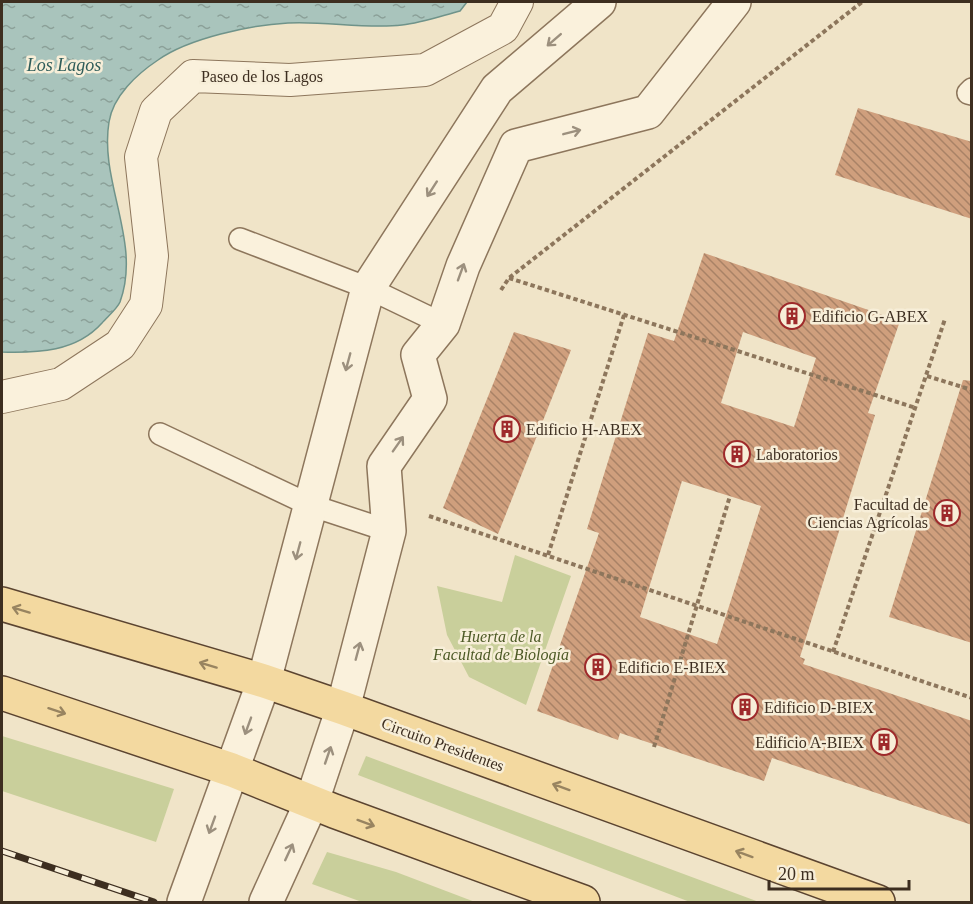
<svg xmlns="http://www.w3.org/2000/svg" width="973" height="904" font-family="Georgia,serif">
	<defs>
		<pattern id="water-ripples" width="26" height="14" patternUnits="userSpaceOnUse" patternTransform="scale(1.5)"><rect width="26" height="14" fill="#a9c4bc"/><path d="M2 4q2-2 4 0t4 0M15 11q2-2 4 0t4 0" fill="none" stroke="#8ba098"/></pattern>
		<pattern id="building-back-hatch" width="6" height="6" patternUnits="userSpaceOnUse" patternTransform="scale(1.5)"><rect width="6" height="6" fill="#cf9f7d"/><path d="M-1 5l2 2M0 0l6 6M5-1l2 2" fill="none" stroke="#a98266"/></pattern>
	</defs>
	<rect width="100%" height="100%" fill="#f0e4c8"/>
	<g fill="#c9cf9b">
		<polygon points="515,555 571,576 526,705 469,677 447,635 437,586 502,602"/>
		<polygon points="2,736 174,789 156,842 2,791"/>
		<polygon points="366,756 759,902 690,902 358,775"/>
		<polygon points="327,852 396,872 475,902 362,902 312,884"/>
	</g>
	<path fill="url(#water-ripples)" stroke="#6f938a" stroke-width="1.5" d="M2,2H467L460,11C441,16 421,23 402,25C365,29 326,21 288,23C251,25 189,38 158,60C137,74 113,96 109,122C99,182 142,242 120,302C117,309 107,317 102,323C76,352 38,353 2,352Z"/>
	<g fill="url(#building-back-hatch)" fill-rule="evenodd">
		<polygon points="858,108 972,142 972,219 835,175"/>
		<path d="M704,253L900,321L868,413L875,415L800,657L805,659L803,664L972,721V825L772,758L764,781L620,733L618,740L537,711L599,533L587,529L648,333L674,341ZM743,332L816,358L794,427L721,403ZM682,481L761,506L717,644L640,617Z"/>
		<polygon points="514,332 571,350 498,534 443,508"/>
		<polygon points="963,380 972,381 972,643 889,617"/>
	</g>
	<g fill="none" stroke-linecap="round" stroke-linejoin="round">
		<defs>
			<g id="service">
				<polyline points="972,89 968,93 972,94"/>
				<polyline points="240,239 368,288 443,324"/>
				<polyline points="160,434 310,505 389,531"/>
			</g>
			<polyline id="pedestrian" points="2,397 61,384 120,345 146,305 152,256 141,157 156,111 193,76 290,80 425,70 503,28 517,2"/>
			<g id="minor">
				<polyline points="184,902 264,681 368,288 497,89 599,2"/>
				<polyline points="266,902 312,801 343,708 389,531 384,466 430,399 418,355 443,324 463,266 516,146 648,112 734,2"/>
			</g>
			<g id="primary">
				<polyline points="2,604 264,681 343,708 878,902"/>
				<polyline points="2,693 232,770 334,811 583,902"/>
			</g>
		</defs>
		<use href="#service" stroke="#8d765c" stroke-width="24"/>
		<use href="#pedestrian" stroke="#8d765c" stroke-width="34"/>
		<use href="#minor" stroke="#8d765c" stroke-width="36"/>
		<use href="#primary" stroke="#5b4430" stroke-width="36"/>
		<g stroke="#8d765c" stroke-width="4" stroke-dasharray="4.5 3" stroke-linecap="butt">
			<polyline points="509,278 916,408"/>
			<polyline points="501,290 509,278 862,2"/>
			<polyline points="927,376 972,390"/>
			<polyline points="429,516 972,698"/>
			<polyline points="548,555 624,315"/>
			<polyline points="833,652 945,319"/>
			<polyline points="654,747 730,496"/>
		</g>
		<use href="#service" stroke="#faf1dc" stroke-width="21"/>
		<use href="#pedestrian" stroke="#faf1dc" stroke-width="32"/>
		<use href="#minor" stroke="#faf1dc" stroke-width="33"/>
		<use href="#primary" stroke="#f3d9a0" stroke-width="33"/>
		<defs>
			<polyline id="rail" points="2,851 154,902"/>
		</defs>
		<use href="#rail" stroke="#3d2e20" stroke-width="7"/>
		<use href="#rail" stroke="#f7eed8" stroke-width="4.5" stroke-dasharray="14" stroke-linecap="butt"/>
	</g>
	<defs><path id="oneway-shaft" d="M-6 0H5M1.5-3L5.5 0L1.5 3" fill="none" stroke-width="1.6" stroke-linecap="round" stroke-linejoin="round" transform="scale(1.5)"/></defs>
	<g stroke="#9c907e">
		<use href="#oneway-shaft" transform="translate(554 40) rotate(139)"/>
		<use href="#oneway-shaft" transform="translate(572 132) rotate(-14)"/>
		<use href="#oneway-shaft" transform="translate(432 189) rotate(123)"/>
		<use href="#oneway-shaft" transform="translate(461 272) rotate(-70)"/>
		<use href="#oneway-shaft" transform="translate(348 362) rotate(105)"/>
		<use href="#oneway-shaft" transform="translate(398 444) rotate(-55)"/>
		<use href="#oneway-shaft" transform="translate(298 551) rotate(105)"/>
		<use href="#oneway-shaft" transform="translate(358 651) rotate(-75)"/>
		<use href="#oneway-shaft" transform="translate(248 726) rotate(110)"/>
		<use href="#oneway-shaft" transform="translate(328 755) rotate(-71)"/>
		<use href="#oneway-shaft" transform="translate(212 825) rotate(110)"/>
		<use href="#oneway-shaft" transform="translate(289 852) rotate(-65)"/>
	</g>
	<g stroke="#988460">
		<use href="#oneway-shaft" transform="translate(21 610) rotate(-163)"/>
		<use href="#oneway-shaft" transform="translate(208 665) rotate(-163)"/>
		<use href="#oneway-shaft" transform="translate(57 711) rotate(18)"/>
		<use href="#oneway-shaft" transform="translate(561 787) rotate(-160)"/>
		<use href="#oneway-shaft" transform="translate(366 823) rotate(20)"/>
		<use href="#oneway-shaft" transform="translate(744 854) rotate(-160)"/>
	</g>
	<defs>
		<symbol id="building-ring" viewBox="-11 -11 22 22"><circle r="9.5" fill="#f7eed8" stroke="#9e2a2b" stroke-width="1.5"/><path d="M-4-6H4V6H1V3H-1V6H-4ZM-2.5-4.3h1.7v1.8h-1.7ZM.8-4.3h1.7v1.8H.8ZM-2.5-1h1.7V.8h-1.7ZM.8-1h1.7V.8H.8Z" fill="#9e2a2b"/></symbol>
	</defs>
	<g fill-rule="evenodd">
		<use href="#building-ring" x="777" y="301" width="30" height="30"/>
		<use href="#building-ring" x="492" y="414" width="30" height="30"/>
		<use href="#building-ring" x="722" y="439" width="30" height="30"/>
		<use href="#building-ring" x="932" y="498" width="30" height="30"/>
		<use href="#building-ring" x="583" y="652" width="30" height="30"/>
		<use href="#building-ring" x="730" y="692" width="30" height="30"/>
		<use href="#building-ring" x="869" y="727" width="30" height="30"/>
	</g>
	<g text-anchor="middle" stroke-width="5" stroke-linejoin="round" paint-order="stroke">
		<g font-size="16" fill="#3d2e20" stroke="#f7eed8">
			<text x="262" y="82">Paseo de los Lagos</text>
			<text transform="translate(443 744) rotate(20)" y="6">Circuito Presidentes</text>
		</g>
		<g font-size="16" fill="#3d2e20" stroke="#f7eed8" text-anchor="start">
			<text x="812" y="322">Edificio G-ABEX</text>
			<text x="526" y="435">Edificio H-ABEX</text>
			<text x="756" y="460">Laboratorios</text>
			<text x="928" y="510" text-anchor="end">Facultad de<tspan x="928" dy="18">Ciencias Agrícolas</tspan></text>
			<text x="618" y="673">Edificio E-BIEX</text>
			<text x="764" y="713">Edificio D-BIEX</text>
			<text x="864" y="748" text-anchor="end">Edificio A-BIEX</text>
		</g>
		<g font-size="16" font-style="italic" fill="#4d5a26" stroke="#f7eed8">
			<text x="501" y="642">Huerta de la<tspan x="501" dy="18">Facultad de Biología</tspan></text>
		</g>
		<g font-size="18" font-style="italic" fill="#2f5d5a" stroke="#f7eed8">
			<text x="64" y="71">Los Lagos</text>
		</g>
	</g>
	<rect width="973" height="904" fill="none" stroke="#3d2e20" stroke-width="6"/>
	<path d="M769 880v9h140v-9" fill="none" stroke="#3d2e20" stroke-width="3"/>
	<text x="778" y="880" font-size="18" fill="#3d2e20" stroke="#f7eed8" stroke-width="4.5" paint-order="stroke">20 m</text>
</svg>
